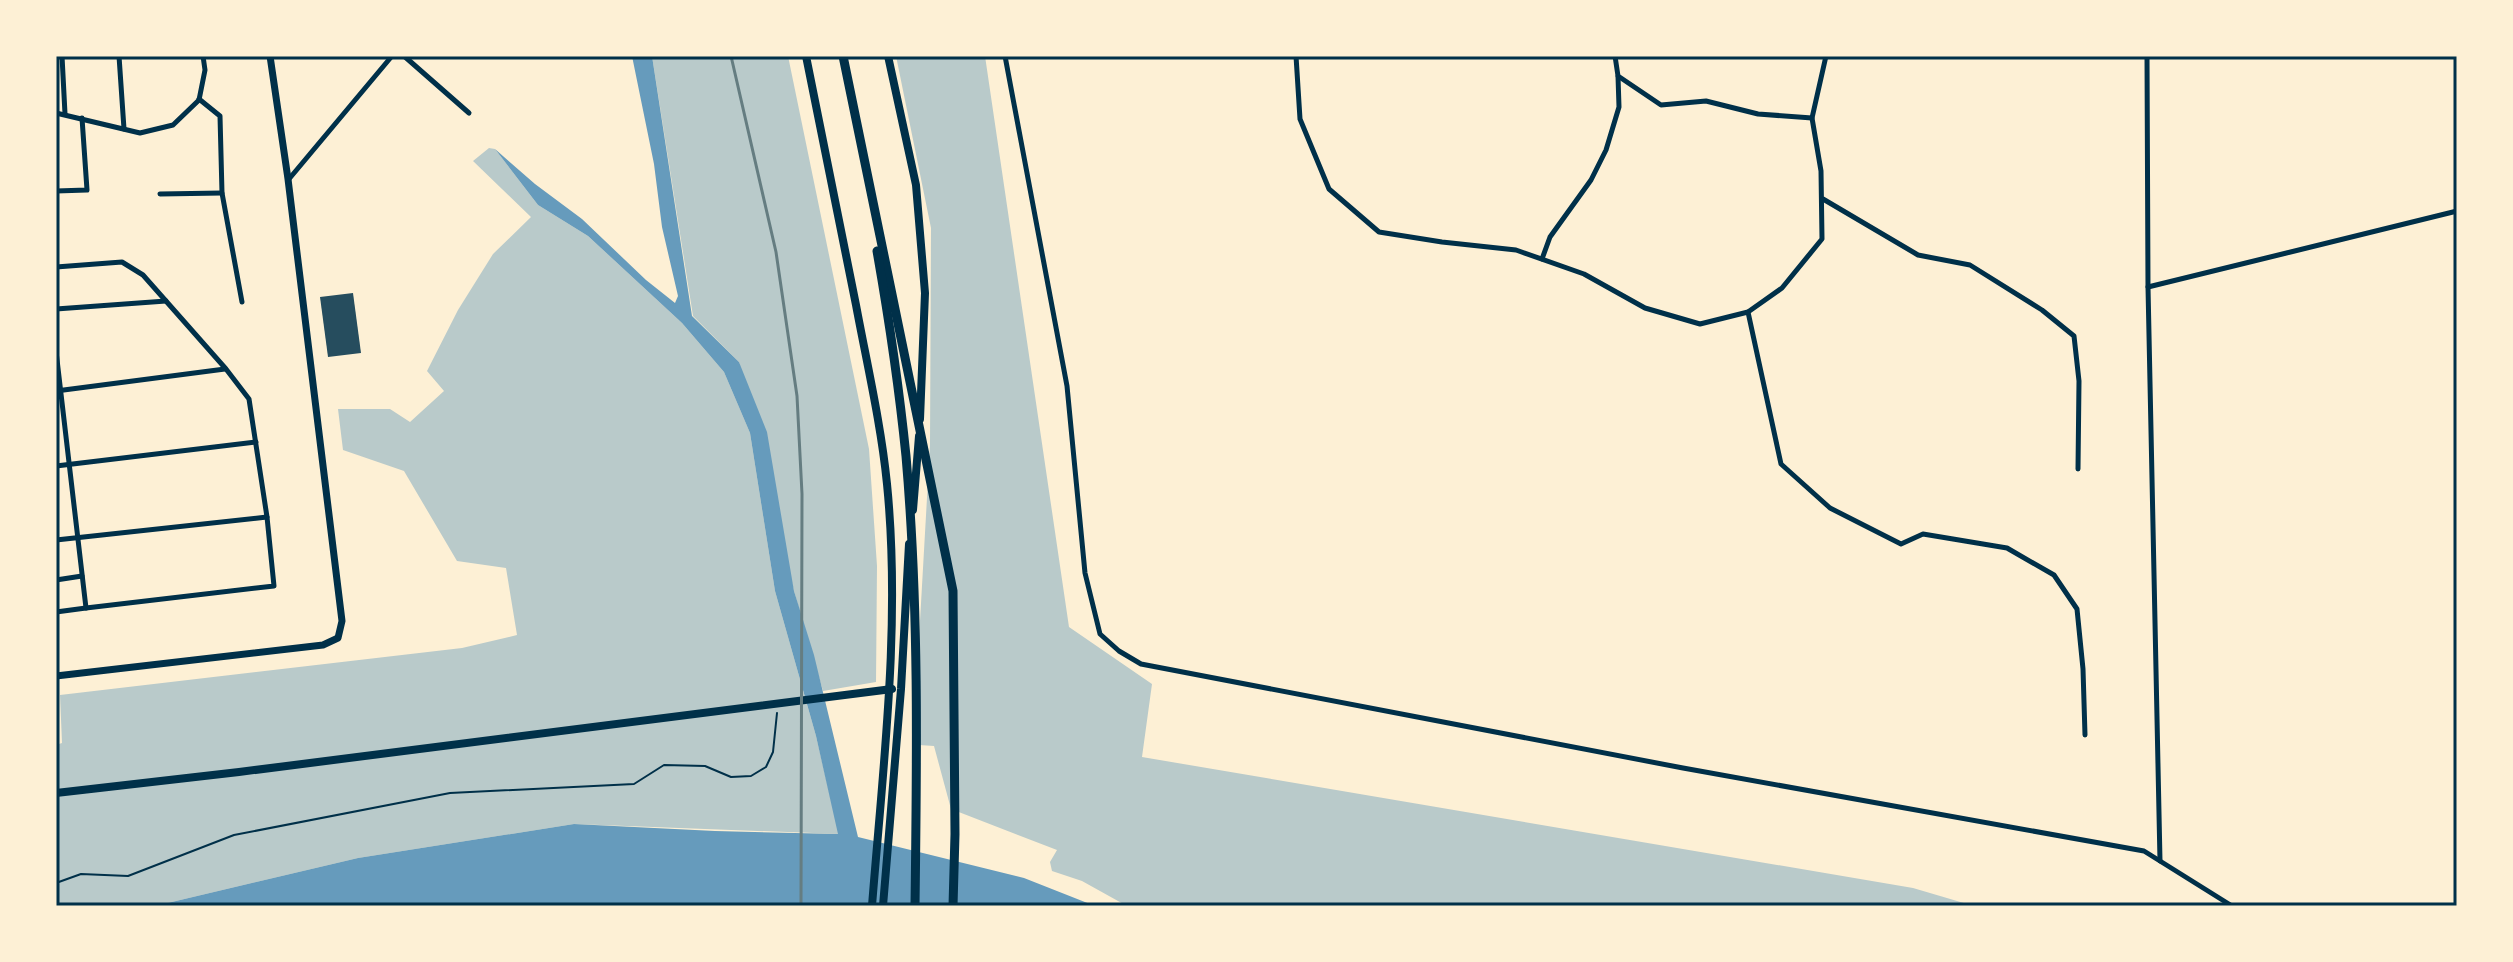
<svg xmlns="http://www.w3.org/2000/svg" width="2513" height="962" font-family="'Nunito Sans',sans-serif">
	<rect width="100%" height="100%" fill="#fdf0d5"/>
	<g fill="#b9caca">
		<polygon points="652,56 788,56 869,449 877,566 876,682 823,691 794,591 739,362 693,316"/>
		<polygon points="896,56 985,56 1069,627 1152,684 1142,757 1913,888 1974,906 1127,906 1082,881 1052,871 1050,862 1057,850 951,809 934,746 919,745 920,621 930,445 931,228"/>
		<polygon points="489,148 495,149 538,205 588,236 682,323 724,372 750,433 775,591 816,736 839,834 574,824 358,858 155,906 56,906 56,745 62,743 60,695 462,648 517,635 506,568 457,561 404,471 343,450 338,409 390,409 410,422 444,391 427,371 458,310 493,254 531,217 473,161"/>
	</g>
	<polygon fill="#669bbc" points="632,56 652,56 692,316 739,362 767,432 794,591 814,655 858,837 1024,878 1095,906 155,906 358,858 574,824 715,831 838,834 816,736 775,591 750,433 724,372 682,323 588,236 538,205 495,149 535,184 582,219 646,280 675,303 678,296 662,227 654,164"/>
	<polygon fill="#264d5e" points="353,293 361,353 328,357 320,297"/>
	<g fill="none" stroke-linecap="round" stroke-linejoin="round">
		<polyline stroke="#003049" stroke-width="2" points="56,883 81,874 128,876 234,835 450,793 634,784 664,765 705,766 731,777 751,776 766,767 773,752 777,713"/>
		<g stroke="#003049" stroke-width="5">
			<polyline points="62,56 65,114"/>
			<polyline points="119,56 124,129"/>
			<polyline points="404,56 469,113"/>
			<polyline points="1005,56 1067,386 1085,573 1100,634 1119,651 1141,664 1683,768 2144,851 2232,906"/>
			<polyline points="1296,56 1300,119 1329,189 1379,232 1442,242 1516,250 1584,274 1645,308 1700,324 1748,312 1782,288 1822,239 1821,171 1812,118 1826,56"/>
			<polyline points="1615,56 1618,76 1661,105 1706,101 1758,114 1812,118"/>
			<polyline points="2147,56 2148,287 2160,861"/>
			<polyline points="199,99 220,116 222,193 242,302"/>
			<polyline points="56,113 140,133 173,125 199,100 205,70 203,56"/>
			<polyline points="289,179 392,56"/>
			<polyline points="56,191 87,190 82,118"/>
			<polyline points="160,194 222,193"/>
			<polyline points="1823,199 1918,255 1970,265 2042,310 2074,336 2079,381 2078,469"/>
			<polyline points="1542,259 1550,237 1591,180 1606,150 1619,107 1618,76"/>
			<polyline points="56,267 122,262 143,275 226,369 249,399 267,517 274,586 86,608 56,351"/>
			<polyline points="2148,287 2457,211"/>
			<polyline points="56,309 166,301"/>
			<polyline points="1748,312 1781,464 1830,508 1901,544 1923,534 2007,548 2054,575 2077,609 2083,669 2085,735"/>
			<polyline points="56,391 225,369"/>
			<polyline points="56,466 256,442"/>
			<polyline points="56,540 267,517"/>
			<polyline points="56,580 82,576"/>
			<polyline points="56,612 86,608"/>
		</g>
		<polyline stroke="#003049" stroke-width="7" points="56,676 323,645 338,638 342,621 288,179 270,56"/>
		<g stroke="#003049" stroke-width="8">
			<path d="M806,56C822,139 839,222 856,305C867,364 881,424 887,484C901,624 883,766 872,906"/>
			<polyline points="888,56 916,185 925,293 920,419"/>
			<polyline points="913,510 919,436"/>
			<polyline points="56,793 239,772 892,689"/>
			<polyline points="883,906 901,689 909,544"/>
		</g>
		<g stroke="#003049" stroke-width="9">
			<polyline points="843,56 953,591 955,834 953,906"/>
			<path d="M877,251C889,319 899,387 906,456C919,605 917,756 915,906"/>
		</g>
		<polyline stroke="#657d81" stroke-width="3" points="731,56 776,252 797,396 802,494 801,906"/>
	</g>
	<rect width="2513" height="962" fill="none" stroke="#fdf0d5" stroke-width="116"/>
	<rect x="58" y="58" width="2397" height="846" fill="none" stroke="#003049" stroke-width="3"/>
</svg>
